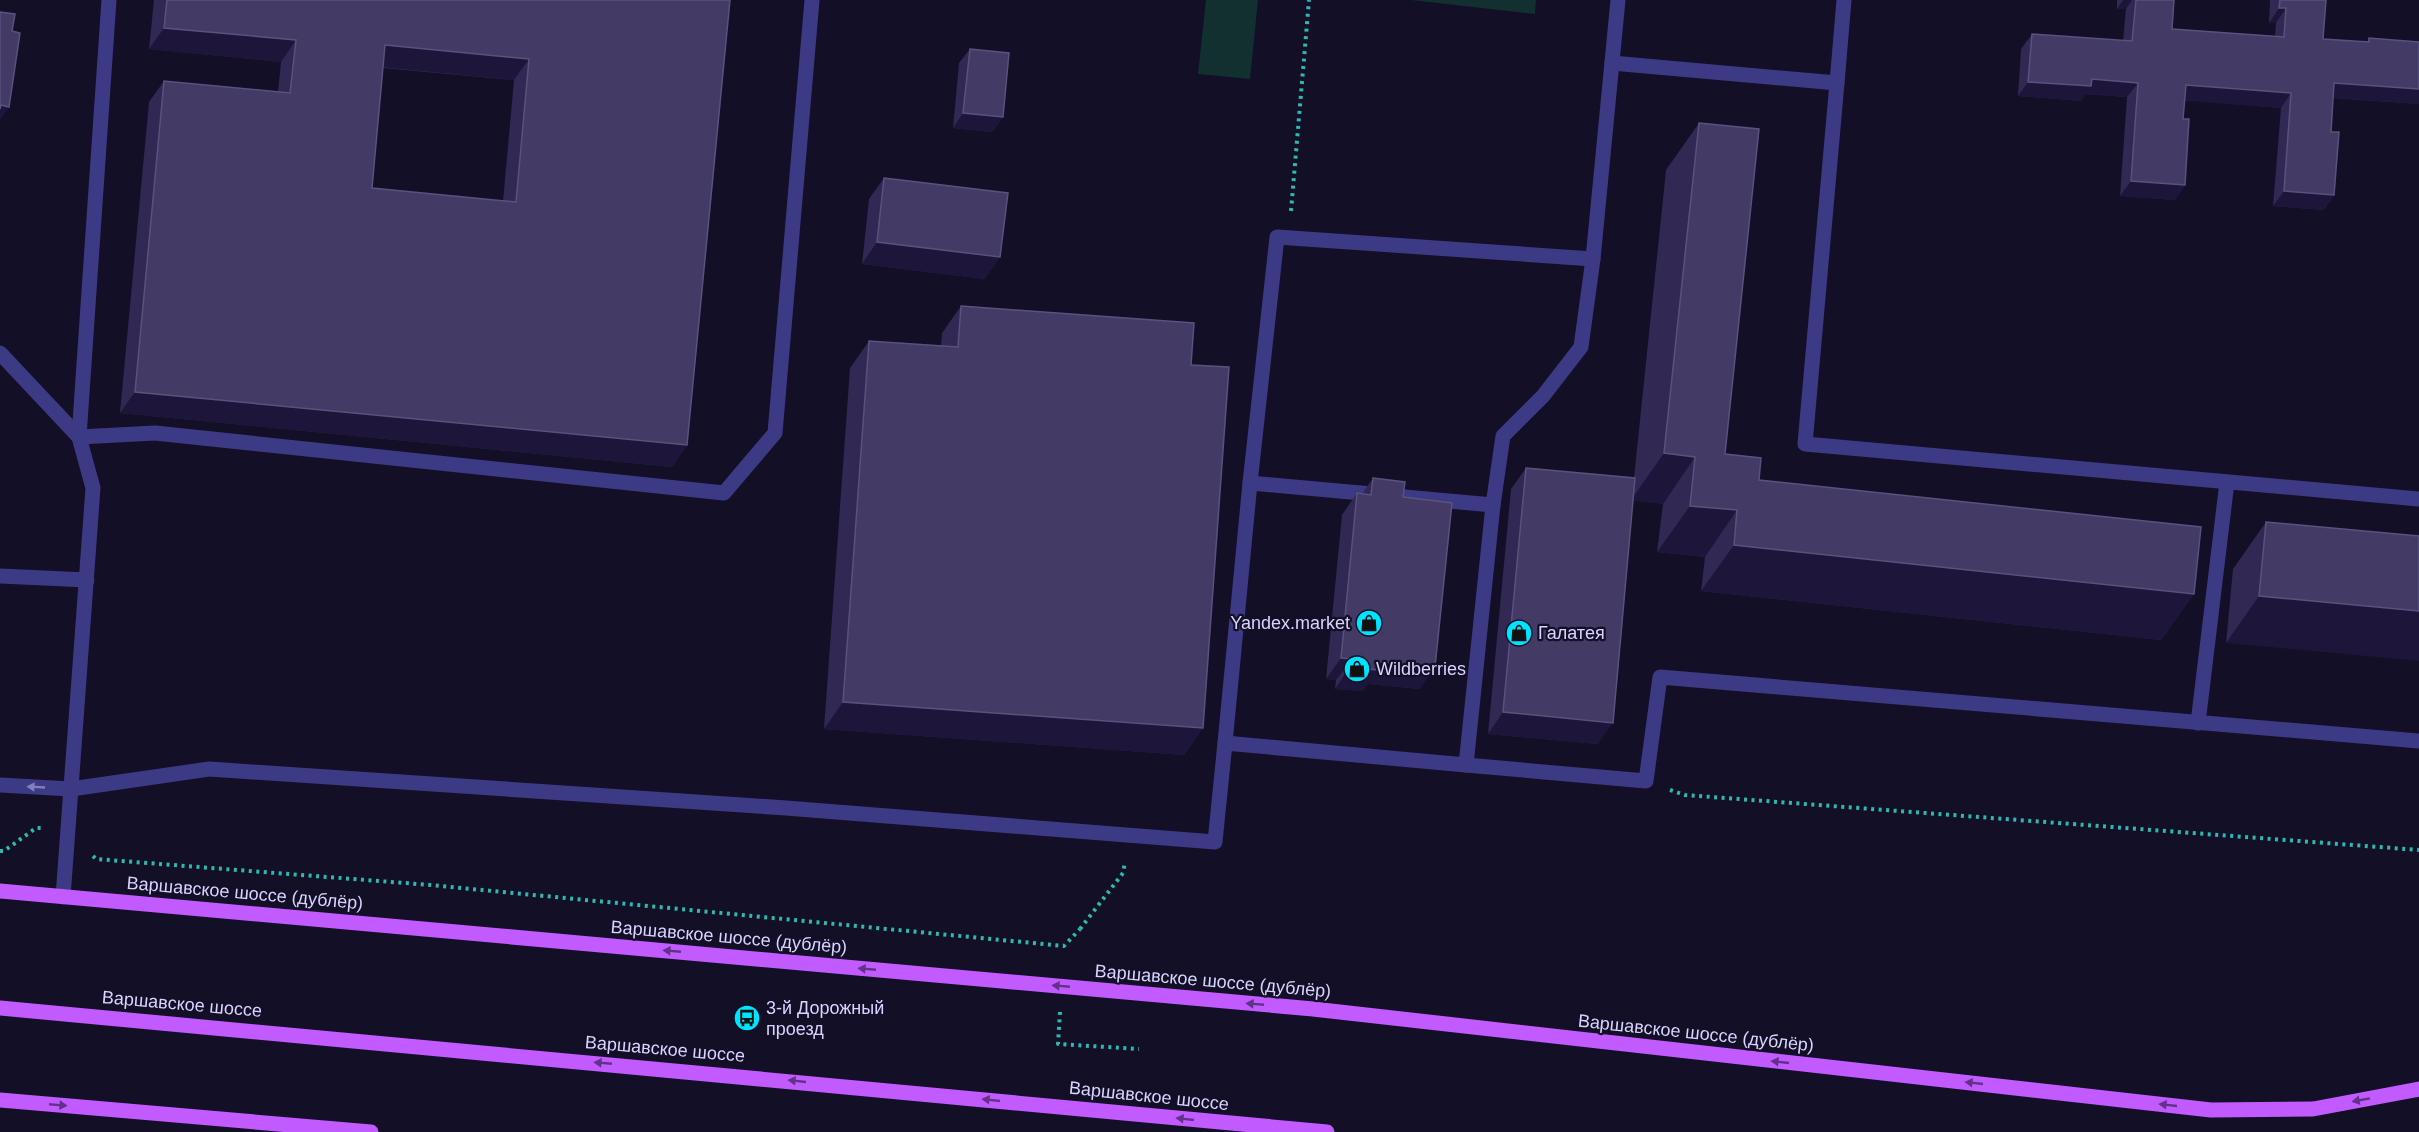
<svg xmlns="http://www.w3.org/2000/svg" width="2419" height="1132" font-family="Arial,sans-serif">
	<rect width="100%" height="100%" fill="#130f26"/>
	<g fill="#12302f">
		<polygon points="1206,0 1258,0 1250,79 1198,74"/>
		<polygon points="1411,0 1536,0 1535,14"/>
	</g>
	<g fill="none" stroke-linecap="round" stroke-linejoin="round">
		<g stroke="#2fb8b0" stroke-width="4" stroke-dasharray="3 4.5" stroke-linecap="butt">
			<polyline points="1291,211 1309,0"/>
			<polyline points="1670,790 1685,795 2419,850"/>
			<polyline points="0,851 4,851 36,828 43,828"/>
			<polyline points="93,856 96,859 430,885 1064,946 1080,929"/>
			<polyline points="1080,929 1123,873 1125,862"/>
			<polyline points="1060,1012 1058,1044 1139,1049"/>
		</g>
		<g stroke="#3d3a85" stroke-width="15">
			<polyline points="109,0 79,437 155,433 724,493 775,433 812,0"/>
			<polyline points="1612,63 1837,83 1805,444 2419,499"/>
			<polyline points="1837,83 1844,0"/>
			<polyline points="0,353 79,437 93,488 63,897"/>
			<polyline points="1250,483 1493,505"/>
			<polyline points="0,576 87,580"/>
			<polyline points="2198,723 2227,482"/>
			<polyline points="1225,743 1250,483 1277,237 1593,259"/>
			<polyline points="1466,765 1646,781 1660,677 2419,741"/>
			<polyline points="0,785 71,789 209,769 786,808 1215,842 1225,743 1466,765 1493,505 1503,436 1543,396 1581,347 1593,259 1618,0"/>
		</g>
		<g stroke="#c25bff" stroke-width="15">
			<polyline points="0,891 1313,1009 2211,1110 2313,1109 2419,1089"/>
			<polyline points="0,1008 1327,1132"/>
			<polyline points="0,1100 371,1132"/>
		</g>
	</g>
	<g fill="#312854" fill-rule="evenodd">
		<path d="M154,0H730L687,445L672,467L120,413L149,102L164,81L278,92L281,62L149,49ZM383,68L514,80L503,201L372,188Z"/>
		<polygon points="2117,0 2174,0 2172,29 2275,36 2276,23 2269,23 2270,0 2326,0 2323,39 2367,42 2369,38 2419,42 2419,104 2333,98 2331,132 2334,195 2324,210 2273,206 2281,108 2185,100 2183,119 2185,185 2175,200 2120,196 2127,97 2085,94 2081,101 2018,96 2021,49 2032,34 2123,41 2126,9 2117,9"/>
		<polygon points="970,49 1003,117 992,132 953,128 959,63"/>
		<polygon points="1699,123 1725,454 1759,480 2194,594 2161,640 1701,591 1705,557 1657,552 1663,504 1633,500 1598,744 1488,734 1511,489 1526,468 1634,478 1666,170"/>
		<polygon points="884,178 985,279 862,264 869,199"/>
		<polygon points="961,306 1191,365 1203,728 1184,755 824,729 850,368 869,341 941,346 942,333"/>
		<polygon points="1373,478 1403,497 1420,689 1368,684 1362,691 1335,689 1336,680 1326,679 1342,515 1357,493 1362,494"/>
		<polygon points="2266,522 2419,536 2226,643 2233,569"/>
	</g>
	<g fill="#1d163a">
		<polygon points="2123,0 2132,0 2126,9 2117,9"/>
		<polygon points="2279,8 2286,8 2276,23 2269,23"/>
		<polygon points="164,28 296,40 281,62 149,49"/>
		<polygon points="385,45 529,59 514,80 370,66"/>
		<polygon points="2092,79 2138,83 2127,97 2085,94 2081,101 2018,96 2028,82"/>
		<polygon points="2334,83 2419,89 2419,104 2324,97"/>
		<polygon points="2186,85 2291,93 2281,108 2175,100"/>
		<polygon points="1,105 9,107 0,120 0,106"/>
		<polygon points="963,113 1003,117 992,132 953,128"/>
		<polygon points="2131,181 2185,185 2175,200 2120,196"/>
		<polygon points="2284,191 2334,195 2324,210 2273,206"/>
		<polygon points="877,242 1000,257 985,279 862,264"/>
		<polygon points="135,392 687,445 672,467 120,413"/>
		<polygon points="1664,453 1695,457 1663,504 1631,500"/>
		<polygon points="1690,506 1737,510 1705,557 1657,552"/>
		<polygon points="1734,545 2194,594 2161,640 1701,591"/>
		<polygon points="2259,596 2419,611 2419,661 2226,643"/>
		<polygon points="1341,658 1352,659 1336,680 1326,679"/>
		<polygon points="1378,662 1435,667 1420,689 1368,684 1362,691 1335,689 1350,667"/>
		<polygon points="843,702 1203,728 1184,755 824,729"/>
		<polygon points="1503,712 1613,723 1598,744 1488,734"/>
	</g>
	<g fill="#433a66" stroke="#5a527e" stroke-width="1.5" fill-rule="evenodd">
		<path d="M167,0H730L687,445L135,392L164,81L290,93L296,40L164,28ZM385,45L529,59L516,202L372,188Z"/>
		<polygon points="2136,0 2174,0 2172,29 2284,37 2286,8 2279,8 2280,0 2326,0 2323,39 2369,42 2369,38 2419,42 2419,89 2334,83 2331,132 2339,132 2334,195 2284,191 2291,93 2186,85 2183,119 2189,119 2185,185 2131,181 2138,83 2092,79 2091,86 2028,82 2032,34 2132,41"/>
		<polygon points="0,12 15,14 12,31 20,33 9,107 1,105 0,109"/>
		<polygon points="970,49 1009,53 1003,117 963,113"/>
		<polygon points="1699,123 1759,129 1725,454 1761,458 1759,480 2201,527 2194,594 1734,545 1737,510 1690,506 1695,457 1664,453"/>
		<polygon points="884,178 1008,193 1000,257 877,242"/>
		<polygon points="961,306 1194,323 1191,365 1229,367 1203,728 843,702 869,341 958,347"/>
		<polygon points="1526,468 1635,478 1613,723 1503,712"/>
		<polygon points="1373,478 1405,482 1403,497 1452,503 1435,667 1378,662 1377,670 1350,667 1352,659 1341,658 1357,493 1371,495"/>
		<polygon points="2266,522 2419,536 2419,611 2259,596"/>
	</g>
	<defs><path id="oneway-solid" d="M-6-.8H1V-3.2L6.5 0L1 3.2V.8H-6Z" transform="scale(1.5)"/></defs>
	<use fill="#837fbc" href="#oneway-solid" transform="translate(36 787) rotate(-177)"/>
	<g fill="#623188">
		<use href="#oneway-solid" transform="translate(672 951) rotate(-175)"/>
		<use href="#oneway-solid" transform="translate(867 969) rotate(-175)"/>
		<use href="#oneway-solid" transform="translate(1061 986) rotate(-175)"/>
		<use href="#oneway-solid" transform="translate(1255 1004) rotate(-175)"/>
		<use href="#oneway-solid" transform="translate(1780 1062) rotate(-174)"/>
		<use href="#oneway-solid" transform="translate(603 1063) rotate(-175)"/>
		<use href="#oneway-solid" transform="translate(797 1081) rotate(-174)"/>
		<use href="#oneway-solid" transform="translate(1974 1083) rotate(-174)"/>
		<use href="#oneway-solid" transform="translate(991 1100) rotate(-174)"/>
		<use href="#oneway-solid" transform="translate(2361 1100) rotate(170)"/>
		<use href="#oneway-solid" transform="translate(58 1105) rotate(5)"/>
		<use href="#oneway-solid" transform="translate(2168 1105) rotate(-174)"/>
		<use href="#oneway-solid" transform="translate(1185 1119) rotate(-174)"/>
	</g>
	<defs>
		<symbol id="shop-disc" viewBox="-11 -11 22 22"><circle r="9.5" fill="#00e5ff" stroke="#130f26"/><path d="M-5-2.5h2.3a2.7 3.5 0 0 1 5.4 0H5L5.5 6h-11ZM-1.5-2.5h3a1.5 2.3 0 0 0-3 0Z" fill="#111"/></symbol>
		<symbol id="bus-disc" viewBox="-11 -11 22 22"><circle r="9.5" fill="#00e5ff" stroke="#130f26"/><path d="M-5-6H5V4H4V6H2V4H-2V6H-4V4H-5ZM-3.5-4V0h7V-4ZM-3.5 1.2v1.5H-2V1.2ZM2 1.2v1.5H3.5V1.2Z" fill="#111"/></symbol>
	</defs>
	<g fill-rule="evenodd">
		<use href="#shop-disc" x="1354" y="608" width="30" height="30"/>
		<use href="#shop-disc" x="1504" y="618" width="30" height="30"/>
		<use href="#shop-disc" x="1342" y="654" width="30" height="30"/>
		<use href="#bus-disc" x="732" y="1003" width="30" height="30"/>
	</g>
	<g text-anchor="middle" stroke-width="4.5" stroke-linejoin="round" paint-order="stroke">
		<g font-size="18" fill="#d9d4ff" stroke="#130f26" text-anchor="start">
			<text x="1350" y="629" text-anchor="end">Yandex.market</text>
			<text x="1538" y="639">Галатея</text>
			<text x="1376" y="675">Wildberries</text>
			<text x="766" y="1014">3-й Дорожный<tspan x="766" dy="21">проезд</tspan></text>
		</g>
		<g font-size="18" fill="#d9d4ff" stroke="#130f26">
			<text transform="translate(245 893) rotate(5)" y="6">Варшавское шоссе (дублёр)</text>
			<text transform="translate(729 937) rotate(5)" y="6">Варшавское шоссе (дублёр)</text>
			<text transform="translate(1213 981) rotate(5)" y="6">Варшавское шоссе (дублёр)</text>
			<text transform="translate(182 1004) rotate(5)" y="6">Варшавское шоссе</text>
			<text transform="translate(1696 1033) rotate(6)" y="6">Варшавское шоссе (дублёр)</text>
			<text transform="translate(665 1049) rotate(5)" y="6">Варшавское шоссе</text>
			<text transform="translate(1149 1096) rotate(6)" y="6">Варшавское шоссе</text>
		</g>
	</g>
</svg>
